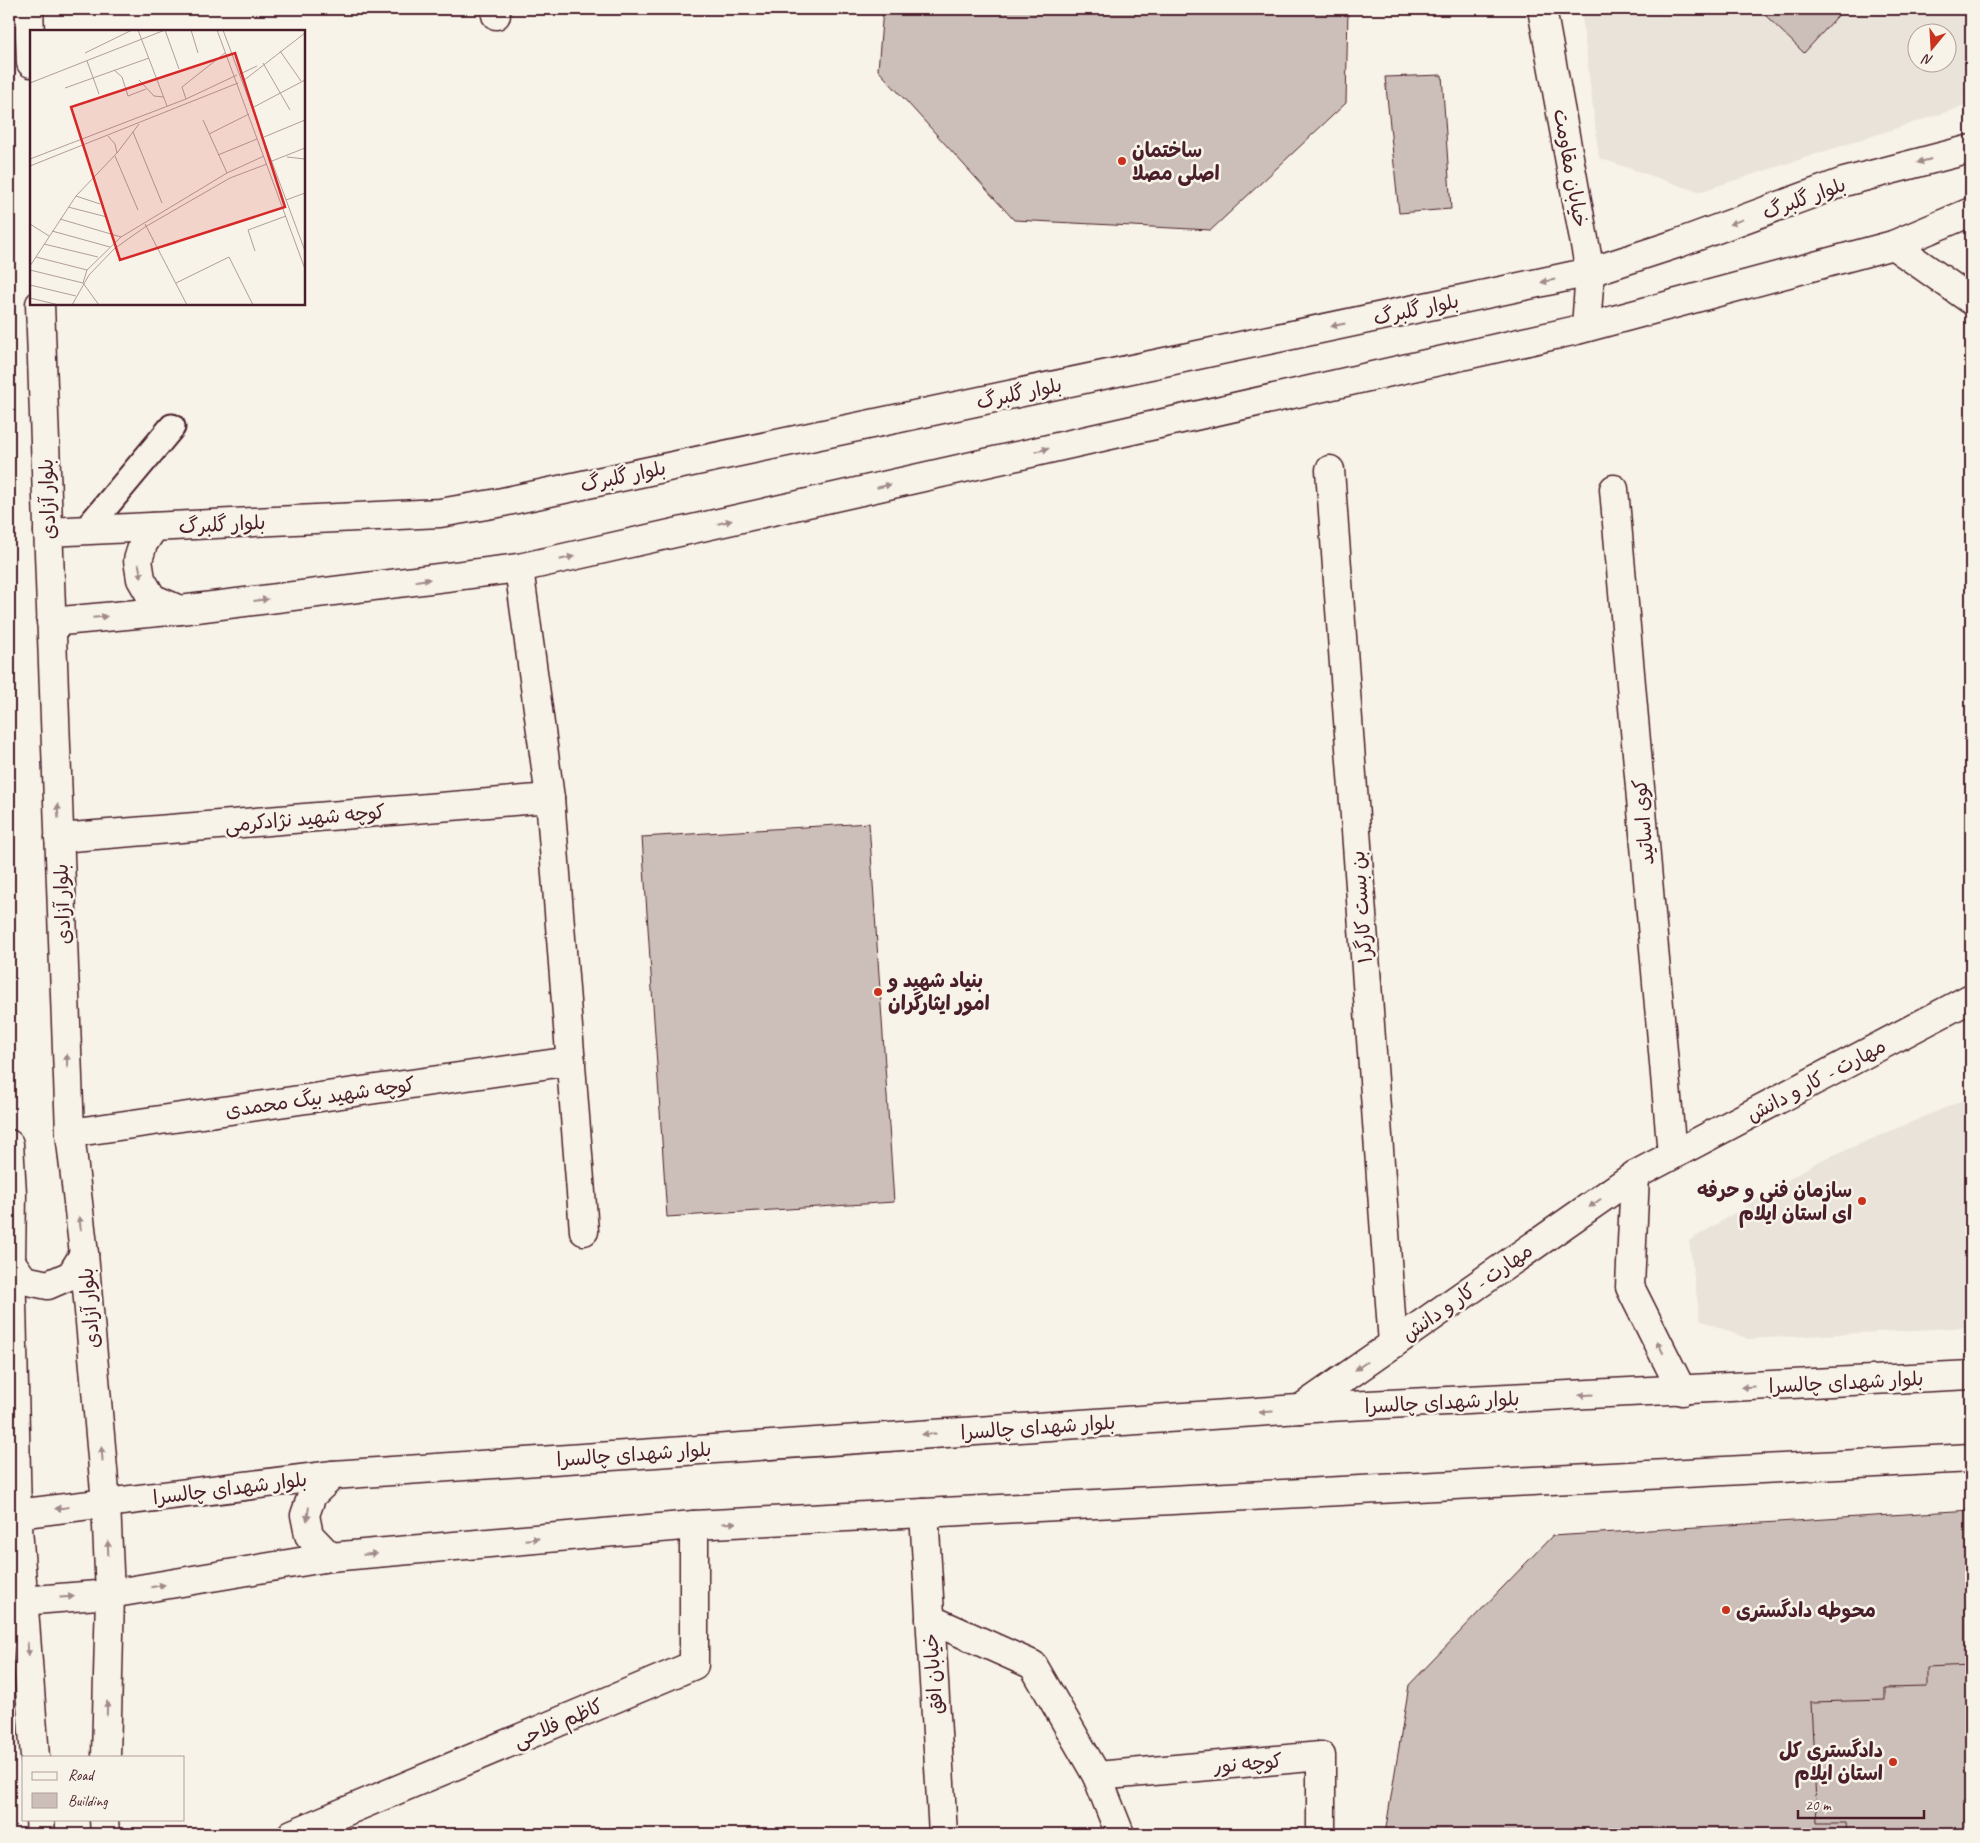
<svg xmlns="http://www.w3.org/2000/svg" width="1980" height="1843" font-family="Caveat,'Playpen Sans Arabic',sans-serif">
	<rect width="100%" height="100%" fill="#f7f3e8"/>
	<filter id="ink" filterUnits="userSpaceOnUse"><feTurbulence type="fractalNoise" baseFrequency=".02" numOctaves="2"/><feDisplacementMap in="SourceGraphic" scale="10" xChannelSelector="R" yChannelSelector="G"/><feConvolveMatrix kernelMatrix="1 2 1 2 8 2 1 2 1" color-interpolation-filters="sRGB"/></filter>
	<g filter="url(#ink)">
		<g fill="#eae3da" fill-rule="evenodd">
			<path d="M1581,9H1971V104L1699,192L1599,158ZM1918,32H1948V62H1918Z"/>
			<polygon points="1971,1097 1971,1327 1748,1339 1700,1320 1689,1241 1817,1162"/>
		</g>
		<g fill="#ccbfb9" stroke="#4a1f2b">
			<polygon points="883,9 1348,9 1346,103 1211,230 1014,220 878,70"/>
			<polygon points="1759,9 1844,9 1804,53"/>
			<polygon points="1442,75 1451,209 1399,213 1385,77"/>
			<polygon points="869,823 894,1202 667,1217 642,837"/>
			<polygon points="1971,1510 1971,1834 1385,1834 1409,1685 1552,1536"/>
			<polygon points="1971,1666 1971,1834 1847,1834 1846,1823 1817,1823 1811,1702 1885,1700 1885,1688 1927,1687 1927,1668"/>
		</g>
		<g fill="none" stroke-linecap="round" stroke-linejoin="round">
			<defs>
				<polyline id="lane" points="86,530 172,427"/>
				<g id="street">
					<polyline points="495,9 496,15"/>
					<polyline points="1542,9 1590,272 1586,327"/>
					<polyline points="1893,245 1971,300"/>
					<polyline points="1330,470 1393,1344"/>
					<polyline points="1614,489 1672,1155"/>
					<polyline points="154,527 143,544 138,560 141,579 152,598 180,610"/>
					<polyline points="48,532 440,513 498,503 1590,272 1676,244 1844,182 1971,149"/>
					<polyline points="519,568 550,798 584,1231"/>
					<polyline points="51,622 180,610 519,568 1577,330 1893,245 1971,212"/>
					<polyline points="59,838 550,798"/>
					<polyline points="70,1133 571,1061"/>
					<polyline points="924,1513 943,1834"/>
					<polyline points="930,1619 1033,1665 1097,1776 1120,1834"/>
					<polyline points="1097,1776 1321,1756 1321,1834"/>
					<polyline points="292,1834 694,1665 694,1525"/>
				</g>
				<g id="secondary">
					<polyline points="29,9 31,63"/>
					<polyline points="40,304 70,1133 84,1254 106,1503 110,1594 106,1757"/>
					<polyline points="9,1144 12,1193 11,1262 17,1514 35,1757"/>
					<polyline points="1635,1175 1630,1287 1682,1391"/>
					<polyline points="11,1262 24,1280 48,1285 71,1275 84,1254"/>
					<polyline points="1300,1409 1635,1175 1971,998"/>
					<polyline points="9,1518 17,1514 333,1475 1328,1407 1971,1375"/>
					<polyline points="330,1557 309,1535 305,1515 312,1495 333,1475"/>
					<polyline points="9,1602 110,1594 330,1557 694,1525 1971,1458"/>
					<polyline points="40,1819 41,1834"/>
					<polyline points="104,1819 105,1834"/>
				</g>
			</defs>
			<use href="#lane" stroke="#4a1f2b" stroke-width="29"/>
			<use href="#street" stroke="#4a1f2b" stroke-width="31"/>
			<use href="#secondary" stroke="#4a1f2b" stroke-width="31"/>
			<use href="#lane" stroke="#f7f3e8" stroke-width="25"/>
			<use href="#street" stroke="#f7f3e8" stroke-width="28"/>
			<use href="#secondary" stroke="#f7f3e8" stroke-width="28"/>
		</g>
		<defs><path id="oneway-solid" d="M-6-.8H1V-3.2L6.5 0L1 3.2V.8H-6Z" transform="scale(1.25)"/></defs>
		<g fill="#a0898a">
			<use href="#oneway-solid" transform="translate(1924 161) rotate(165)"/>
			<use href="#oneway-solid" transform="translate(1736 222) rotate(160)"/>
			<use href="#oneway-solid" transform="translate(1548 281) rotate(168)"/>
			<use href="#oneway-solid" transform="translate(1338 325) rotate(168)"/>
			<use href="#oneway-solid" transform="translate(1042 450) rotate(-13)"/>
			<use href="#oneway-solid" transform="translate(884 486) rotate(-13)"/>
			<use href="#oneway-solid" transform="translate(725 522) rotate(-13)"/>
			<use href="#oneway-solid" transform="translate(567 558) rotate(-13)"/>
			<use href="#oneway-solid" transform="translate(140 571) rotate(80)"/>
			<use href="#oneway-solid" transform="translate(423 580) rotate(-7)"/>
			<use href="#oneway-solid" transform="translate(261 600) rotate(-7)"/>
			<use href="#oneway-solid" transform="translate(100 617) rotate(-5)"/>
			<use href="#oneway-solid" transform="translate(58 811) rotate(-92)"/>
			<use href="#oneway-solid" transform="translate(67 1061) rotate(-92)"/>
			<use href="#oneway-solid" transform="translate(1595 1203) rotate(145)"/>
			<use href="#oneway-solid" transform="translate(80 1223) rotate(-97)"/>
			<use href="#oneway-solid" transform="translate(1660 1347) rotate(-117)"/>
			<use href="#oneway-solid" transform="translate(1361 1366) rotate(145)"/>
			<use href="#oneway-solid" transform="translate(1748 1387) rotate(177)"/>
			<use href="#oneway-solid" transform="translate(1586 1395) rotate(177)"/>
			<use href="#oneway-solid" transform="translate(1266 1412) rotate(176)"/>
			<use href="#oneway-solid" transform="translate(929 1434) rotate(176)"/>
			<use href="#oneway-solid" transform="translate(102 1454) rotate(-95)"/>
			<use href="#oneway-solid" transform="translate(62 1508) rotate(173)"/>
			<use href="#oneway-solid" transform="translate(308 1514) rotate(97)"/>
			<use href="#oneway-solid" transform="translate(729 1523) rotate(-3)"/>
			<use href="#oneway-solid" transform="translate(532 1539) rotate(-5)"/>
			<use href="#oneway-solid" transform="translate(108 1548) rotate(-92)"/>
			<use href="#oneway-solid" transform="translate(370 1554) rotate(-5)"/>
			<use href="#oneway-solid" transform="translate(158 1586) rotate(-10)"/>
			<use href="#oneway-solid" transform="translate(67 1597) rotate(-4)"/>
			<use href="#oneway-solid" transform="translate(28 1649) rotate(86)"/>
			<use href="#oneway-solid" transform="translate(107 1708) rotate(-89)"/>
		</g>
	</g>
	<g fill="#c8321e" stroke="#f7f3e8" stroke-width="2">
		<circle cx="1122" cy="161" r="5"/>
		<circle cx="878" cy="992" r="5"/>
		<circle cx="1862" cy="1201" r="5"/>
		<circle cx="1726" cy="1610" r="5"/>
		<circle cx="1893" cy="1762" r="5"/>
	</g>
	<g text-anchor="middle" stroke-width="5" stroke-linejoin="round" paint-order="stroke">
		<g font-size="20" font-weight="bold" fill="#4a1f2b" stroke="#f7f3e8" text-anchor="start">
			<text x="1132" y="157">ساختمان<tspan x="1132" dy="23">اصلی مصلا</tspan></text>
			<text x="888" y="987">بنیاد شهید و<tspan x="888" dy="23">امور ایثارگران</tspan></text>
			<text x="1852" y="1197" text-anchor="end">سازمان فنی و حرفه<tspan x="1852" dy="23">ای استان ایلام</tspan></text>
			<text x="1736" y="1617">محوطه دادگستری</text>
			<text x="1883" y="1757" text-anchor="end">دادگستری کل<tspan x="1883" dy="23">استان ایلام</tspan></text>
		</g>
		<g font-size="20" fill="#4a1f2b" stroke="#f7f3e8">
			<text transform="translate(1571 168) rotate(80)" y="7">خیابان مقاومت</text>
			<text transform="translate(1804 198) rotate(-20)" y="7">بلوار گلبرگ</text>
			<text transform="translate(1416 309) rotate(-12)" y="7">بلوار گلبرگ</text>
			<text transform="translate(1019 393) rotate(-12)" y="7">بلوار گلبرگ</text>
			<text transform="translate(623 476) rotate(-12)" y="7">بلوار گلبرگ</text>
			<text transform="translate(47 499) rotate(-92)" y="7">بلوار آزادی</text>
			<text transform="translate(222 524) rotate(-3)" y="7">بلوار گلبرگ</text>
			<text transform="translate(305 818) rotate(-5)" y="7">کوچه شهید نژادکرمی</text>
			<text transform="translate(1643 822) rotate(-95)" y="7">کوی اساتید</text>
			<text transform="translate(62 904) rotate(-92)" y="7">بلوار آزادی</text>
			<text transform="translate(1361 907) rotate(-94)" y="7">بن بست کارگر۱</text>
			<text transform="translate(1816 1080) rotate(-28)" y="7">مهارت - کار و دانش</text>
			<text transform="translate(320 1097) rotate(-8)" y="7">کوچه شهید بیگ محمدی</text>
			<text transform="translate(1467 1292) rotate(-35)" y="7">مهارت - کار و دانش</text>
			<text transform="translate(89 1308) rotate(-95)" y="7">بلوار آزادی</text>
			<text transform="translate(1846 1382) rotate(-3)" y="7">بلوار شهدای چالسرا</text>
			<text transform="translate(1442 1402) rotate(-3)" y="7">بلوار شهدای چالسرا</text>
			<text transform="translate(1038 1427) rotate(-4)" y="7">بلوار شهدای چالسرا</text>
			<text transform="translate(634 1454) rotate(-4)" y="7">بلوار شهدای چالسرا</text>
			<text transform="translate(230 1488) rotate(-7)" y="7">بلوار شهدای چالسرا</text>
			<text transform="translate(933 1674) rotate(-94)" y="7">خیابان افق</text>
			<text transform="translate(558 1723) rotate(-23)" y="7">کاظم فلاحی</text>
			<text transform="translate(1248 1763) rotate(-5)" y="7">کوچه نور</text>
		</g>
	</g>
	<g transform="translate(30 30)">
		<rect width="275" height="275" fill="#f7f3e8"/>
		<path fill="none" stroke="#b29e9c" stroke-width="1" d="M108,0L137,76M135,0L149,39M161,0L168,23M187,0L275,239M193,0L275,221M250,21L271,51M55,23L102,0M57,31L69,64M233,33L260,80M84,40L92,47L98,66L116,59M210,44L227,36M109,50L124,66L134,67M213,51L275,3M0,53L135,0M35,58L119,28M156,69L152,57L195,23M222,78L275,50M173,90L197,143M103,102L132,173M179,104L219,84M78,106L85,114L87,123M234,107L275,90M188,125L227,109M85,126L108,180M257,127L275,129M0,129L156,69L207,45M242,131L275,118M0,136L208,53M46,166L70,174M256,170L275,163M38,177L77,187M30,189L91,207M0,194L19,206M115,194L157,275M22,201L80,217M14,214L68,227M225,221L218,200L256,186M6,227L57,240M0,236L46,166L87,123L109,94M0,240L53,253M53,253L57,240L91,207L197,143L234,126M53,253L69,275M146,253L199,227L223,275M0,255L46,266M0,268L29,275M42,275L59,245L84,219L115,197L200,148L237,134"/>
		<path fill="#d62828" fill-opacity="0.15" stroke="#d62828" stroke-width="2.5" d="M205,23L255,177L90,230L41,77Z"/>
		<rect width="275" height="275" fill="none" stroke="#4a1f2b" stroke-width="2.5"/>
	</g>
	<rect width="1980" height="1843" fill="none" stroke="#f7f3e8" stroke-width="30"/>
	<rect x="15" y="15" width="1950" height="1813" fill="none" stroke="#4a1f2b" stroke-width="2" filter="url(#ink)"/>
	<rect x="22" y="1756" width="162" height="65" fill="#f7f3e8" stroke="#b29e9c"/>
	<rect x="32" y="1772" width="25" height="8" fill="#f7f3e8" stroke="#b29e9c"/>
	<text x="68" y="1780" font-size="15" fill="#4a1f2b">Road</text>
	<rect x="32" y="1793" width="25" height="15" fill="#ccbfb9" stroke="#b29e9c"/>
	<text x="68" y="1806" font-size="15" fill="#4a1f2b">Building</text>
	<g transform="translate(1932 48) rotate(198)"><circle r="24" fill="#f7f3e8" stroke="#b29e9c"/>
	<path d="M0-4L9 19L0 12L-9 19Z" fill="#c8321e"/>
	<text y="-8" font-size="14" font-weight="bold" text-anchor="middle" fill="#4a1f2b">N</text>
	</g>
	<path d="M1798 1810v8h126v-8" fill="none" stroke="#4a1f2b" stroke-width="2.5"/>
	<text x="1805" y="1810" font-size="15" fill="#4a1f2b" stroke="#f7f3e8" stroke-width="4" paint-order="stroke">20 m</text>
</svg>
